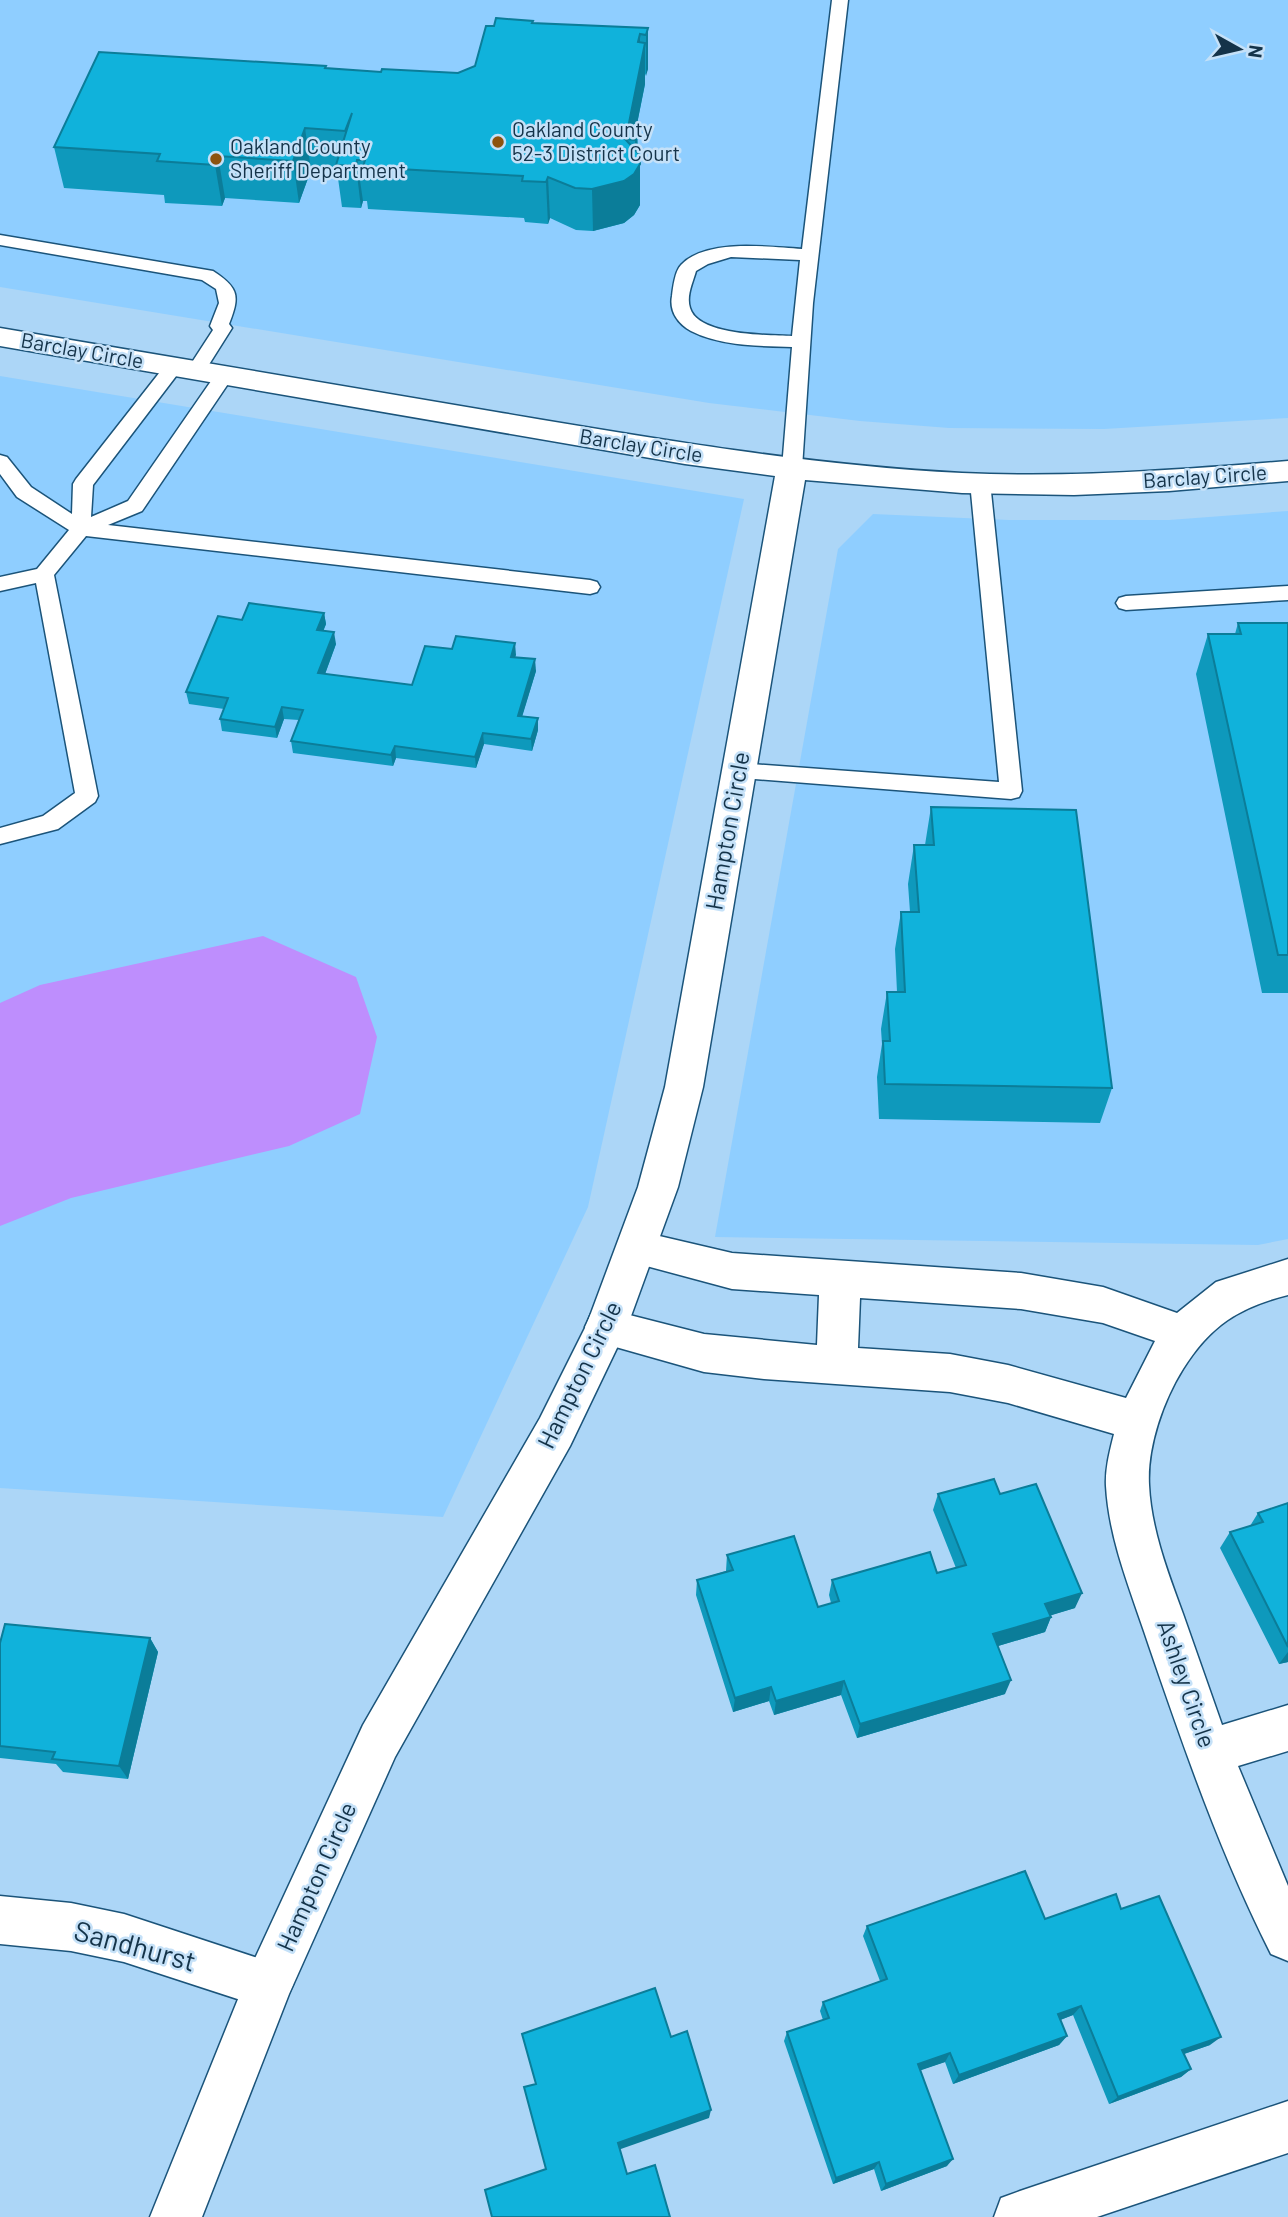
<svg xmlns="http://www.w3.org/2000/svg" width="1288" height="2217" font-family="Barlow,sans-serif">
	<rect width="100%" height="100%" fill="#acd6f7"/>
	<g fill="#8fceff">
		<polygon points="0,0 1288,0 1288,418 1104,429 949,428 860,421 709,403 0,287"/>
		<polygon points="0,376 744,499 588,1207 443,1517 0,1488"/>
		<polygon points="1288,511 1288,1239 1258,1245 715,1237 838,549 873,514 1009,520 1169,520"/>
	</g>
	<polygon fill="#be8efd" points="263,936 356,977 377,1037 360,1114 289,1146 71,1198 0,1226 0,1003 40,985"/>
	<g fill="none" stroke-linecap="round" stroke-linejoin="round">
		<defs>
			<g id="service">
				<path d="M832,0H848L813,303L802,468L799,473H785L782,468L792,347C759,346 720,346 691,331C678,324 669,311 672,296C673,287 675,271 681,265C706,238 769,247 802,249ZM731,257L800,260L792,336C769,335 698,336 690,308C686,296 693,282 696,271L708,264Z"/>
				<path d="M0,235L213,271C239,288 240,296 229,324L232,328L203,374H189L187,370L213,330L210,326L219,303L216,289L202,280L0,245Z"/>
				<polygon points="174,361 183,367 93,485 91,517 128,501 218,371 225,369 234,375 142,511 108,525 590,580 597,582 600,587 597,592 590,594 86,536 54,575 98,796 95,802 58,829 0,844 0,828 43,816 75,793 36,583 0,591 0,577 37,569 69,530 17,497 0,474 0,455 7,457 31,487 72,514 73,484 76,479 167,363"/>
				<polygon points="980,476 987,477 990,482 1022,791 1019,797 1011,799 730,777 727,771 730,765 738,763 999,782 970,482 973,477"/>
				<polygon points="1288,586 1288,600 1126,610 1119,608 1116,603 1119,598 1126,596"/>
			</g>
			<g id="minor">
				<path d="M638,1231L732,1253L1021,1273L1103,1287L1177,1313L1216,1282L1288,1259V1295C1239,1307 1210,1326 1183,1369C1163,1401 1147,1447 1149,1485C1151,1529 1168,1573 1183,1614C1196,1651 1209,1688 1222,1725L1288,1705V1751L1238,1766L1288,1886V1961L1271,1954C1221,1855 1185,1751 1149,1646C1132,1594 1109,1541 1106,1486C1105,1469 1110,1450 1114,1434L1008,1403L950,1392L764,1379L704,1372L591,1340L585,1327L591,1314L606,1309L704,1334L817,1345L819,1295L732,1289L624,1260L618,1248L624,1236ZM860,1298L1021,1309L1103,1323L1155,1341L1126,1398L1008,1365L950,1354L858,1348Z"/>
				<polygon points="0,1896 71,1903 124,1914 285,1967 293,1984 285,2001 268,2009 124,1962 71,1951 0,1944"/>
				<polygon points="1288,2101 1288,2153 1097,2217 994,2217 1001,2198 1020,2191"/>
			</g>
			<path id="tertiary" d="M0,328C165,356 331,384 496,412C651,438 805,465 962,473C1071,478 1179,470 1288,461V481L1169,491L1074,495L962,493L805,480L703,1087L678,1187L627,1327L570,1446L395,1757L289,1994L202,2217H150L251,1967L363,1725L540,1418L587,1324L638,1187L665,1087L775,476L685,464L0,346Z"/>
		</defs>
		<use href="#service" stroke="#1b547a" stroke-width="3"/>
		<use href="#minor" stroke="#1b547a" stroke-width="3"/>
		<use href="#tertiary" stroke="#1b547a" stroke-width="3"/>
		<use href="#service" fill="#fff" fill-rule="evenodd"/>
		<use href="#minor" fill="#fff" fill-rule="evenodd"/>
		<use href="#tertiary" fill="#fff" fill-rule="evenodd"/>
	</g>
	<g fill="#0e99bc">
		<polygon points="533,24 648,28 648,69 645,76 645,84 636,129 637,129 638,153 640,164 640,205 634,215 624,223 593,231 576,230 550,218 548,224 525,222 524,218 368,209 367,201 363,201 361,208 342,207 337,171 311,170 299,203 225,198 222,206 165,203 164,195 64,188 54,147 326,68 381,72 458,73 475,66 494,26"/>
		<polygon points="324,613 326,624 323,631 336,644 325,674 412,685 452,649 515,643 515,657 536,671 522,716 538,718 538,730 532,751 484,744 476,768 396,758 393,766 293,753 291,741 299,720 284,719 277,738 222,731 220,719 224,709 189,704 186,692 242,620"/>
		<polygon points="1238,623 1288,623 1288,993 1262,993 1196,674 1208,634 1235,634"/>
		<polygon points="931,807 1112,1088 1100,1123 879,1119 877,1077 882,1044 881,1029 887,992 897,992 895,949 901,912 910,912 908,884 914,845 925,845"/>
		<polygon points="938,1494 1000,1494 1075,1608 1051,1615 1051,1617 1045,1632 998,1646 1005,1694 857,1738 841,1695 774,1715 769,1701 733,1712 696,1595 697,1580 726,1571 727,1555 818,1607 831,1603 829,1595 832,1580 937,1573 956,1568 933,1510"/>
		<polygon points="1288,1503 1288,1662 1279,1664 1220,1548 1230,1532 1250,1526 1258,1513"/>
		<polygon points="150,1638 158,1652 128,1779 63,1772 56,1764 0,1758 0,1643"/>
		<polygon points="1121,1909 1210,2045 1184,2054 1191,2069 1181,2077 1109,2104 1073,2015 1060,2020 1067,2036 1059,2045 953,2084 945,2062 920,2070 947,2166 881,2191 874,2169 833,2184 784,2041 787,2032 823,2020 820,2011 823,2002 880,1981 863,1936 867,1926 1045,1919"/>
	</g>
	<g fill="#0b7d99">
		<polygon points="648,28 648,69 646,76 646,35"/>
		<polygon points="640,34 640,68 645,43 645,84 634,139 628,128 638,42"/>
		<polygon points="305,128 311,170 299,203 293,161"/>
		<polygon points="637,129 638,168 640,164 640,205 634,215 624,223 593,231 592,189 635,171 635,140"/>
		<polygon points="218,156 225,198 222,206 215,165"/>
		<polygon points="357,160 363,201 361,208 356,166"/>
		<polygon points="548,177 550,218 548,224 546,182"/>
		<polygon points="324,613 326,624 319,642 317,630"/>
		<polygon points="334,632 336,644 321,685 318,673"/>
		<polygon points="515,643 516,655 512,668 511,657"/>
		<polygon points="535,659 536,671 519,727 518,716"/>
		<polygon points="282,707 284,719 277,738 275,727"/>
		<polygon points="538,718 538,730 532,751 531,739"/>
		<polygon points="483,733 484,744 476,768 475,757"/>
		<polygon points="395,746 396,758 393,766 391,755"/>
		<polygon points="1082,1593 1075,1608 1039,1619 1045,1604"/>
		<polygon points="1051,1617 1045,1632 988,1649 993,1634"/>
		<polygon points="150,1638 158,1652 128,1779 119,1766"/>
		<polygon points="1288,1652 1288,1662 1279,1664"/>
		<polygon points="1011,1680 1005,1694 857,1738 860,1724"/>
		<polygon points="844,1681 841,1695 774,1715 776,1701"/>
		<polygon points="771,1687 769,1701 733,1712 735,1698"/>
		<polygon points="1081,2006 1073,2015 1050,2024 1058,2014"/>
		<polygon points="1067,2036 1059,2045 953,2084 959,2075"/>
		<polygon points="1221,2037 1210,2045 1172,2058 1182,2050"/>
		<polygon points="950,2053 945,2062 913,2073 918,2064"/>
		<polygon points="1191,2069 1181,2077 1109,2104 1118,2097"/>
		<polygon points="711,2110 709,2118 618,2150 618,2143"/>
		<polygon points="953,2159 947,2166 881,2191 886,2184"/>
		<polygon points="879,2162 874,2169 833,2184 836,2178"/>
	</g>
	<g fill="#10b2db" stroke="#0b7d99" stroke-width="2">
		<polygon points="496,18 533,21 532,23 648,28 646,35 640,34 638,42 645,43 628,128 637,129 635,140 625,139 639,154 640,164 634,174 624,181 592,189 575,188 548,177 546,182 522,181 523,176 363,167 365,160 357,160 356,166 336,165 352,113 345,131 305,128 293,161 218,156 215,165 157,161 160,154 54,147 99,52 326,66 325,68 381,72 382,69 458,73 475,66 486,26 494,26"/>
		<polygon points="249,603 324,613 317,630 334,632 318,673 412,685 425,646 452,649 456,636 515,643 511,657 535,659 518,716 538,718 531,739 483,733 475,757 395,746 391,755 291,741 303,710 282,707 275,727 220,719 228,698 186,692 218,616 242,620"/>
		<polygon points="1238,623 1288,623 1288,955 1278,955 1208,634 1241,634"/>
		<polygon points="931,807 1076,810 1112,1088 885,1084 883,1041 890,1041 887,992 905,992 901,912 919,912 914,845 934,845"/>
		<polygon points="994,1479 1000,1494 1036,1484 1082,1593 1045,1604 1051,1617 993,1634 1011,1680 860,1724 844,1681 776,1701 771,1687 735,1698 697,1580 733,1570 727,1555 794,1536 818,1607 839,1601 832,1580 930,1552 937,1573 966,1565 938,1494"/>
		<polygon points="1288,1503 1288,1647 1230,1532 1263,1522 1258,1513"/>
		<polygon points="5,1624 150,1638 119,1766 52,1759 55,1752 0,1746 0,1643"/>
		<polygon points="1025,1871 1045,1919 1116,1894 1121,1909 1159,1896 1221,2037 1182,2050 1191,2069 1118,2097 1081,2006 1058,2014 1067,2036 959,2075 950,2053 918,2064 953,2159 886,2184 879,2162 836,2178 787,2032 829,2018 823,2002 887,1979 867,1926"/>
		<polygon points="655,1988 671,2037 687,2031 711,2110 618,2143 627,2174 655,2165 670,2217 492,2217 485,2190 546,2169 524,2087 536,2084 522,2034"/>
	</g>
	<g fill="#8d530f" stroke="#c5e1f8" stroke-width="2.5">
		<circle cx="498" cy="142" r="7"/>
		<circle cx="216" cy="159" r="7"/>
	</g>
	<g text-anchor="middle" stroke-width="5" stroke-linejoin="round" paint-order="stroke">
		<g font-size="21" fill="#143349" stroke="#c5e1f8" text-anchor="start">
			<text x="512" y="137">Oakland County<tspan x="512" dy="24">52-3 District Court</tspan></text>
			<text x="230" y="154">Oakland County<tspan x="230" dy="24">Sheriff Department</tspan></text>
		</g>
		<g font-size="21" fill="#143349" stroke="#c5e1f8">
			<text transform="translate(82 351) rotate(10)" y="7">Barclay Circle</text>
			<text transform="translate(641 446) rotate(9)" y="7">Barclay Circle</text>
			<text transform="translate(1205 477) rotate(-4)" y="7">Barclay Circle</text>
		</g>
		<g font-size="24" fill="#143349" stroke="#c5e1f8">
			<text transform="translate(728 831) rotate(-80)" y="8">Hampton Circle</text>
			<text transform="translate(580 1375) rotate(-64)" y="8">Hampton Circle</text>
			<text transform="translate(1186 1684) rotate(71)" y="8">Ashley Circle</text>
			<text transform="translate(317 1877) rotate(-66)" y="8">Hampton Circle</text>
		</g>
		<g font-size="28" fill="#143349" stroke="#c5e1f8">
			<text transform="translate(135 1946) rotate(15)" y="10">Sandhurst</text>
		</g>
	</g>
	<g transform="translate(1239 49) rotate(98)" stroke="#c5e1f8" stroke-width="5" paint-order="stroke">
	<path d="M0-5L12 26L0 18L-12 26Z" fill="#143349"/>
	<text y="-10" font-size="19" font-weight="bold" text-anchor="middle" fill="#143349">N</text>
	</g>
</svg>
